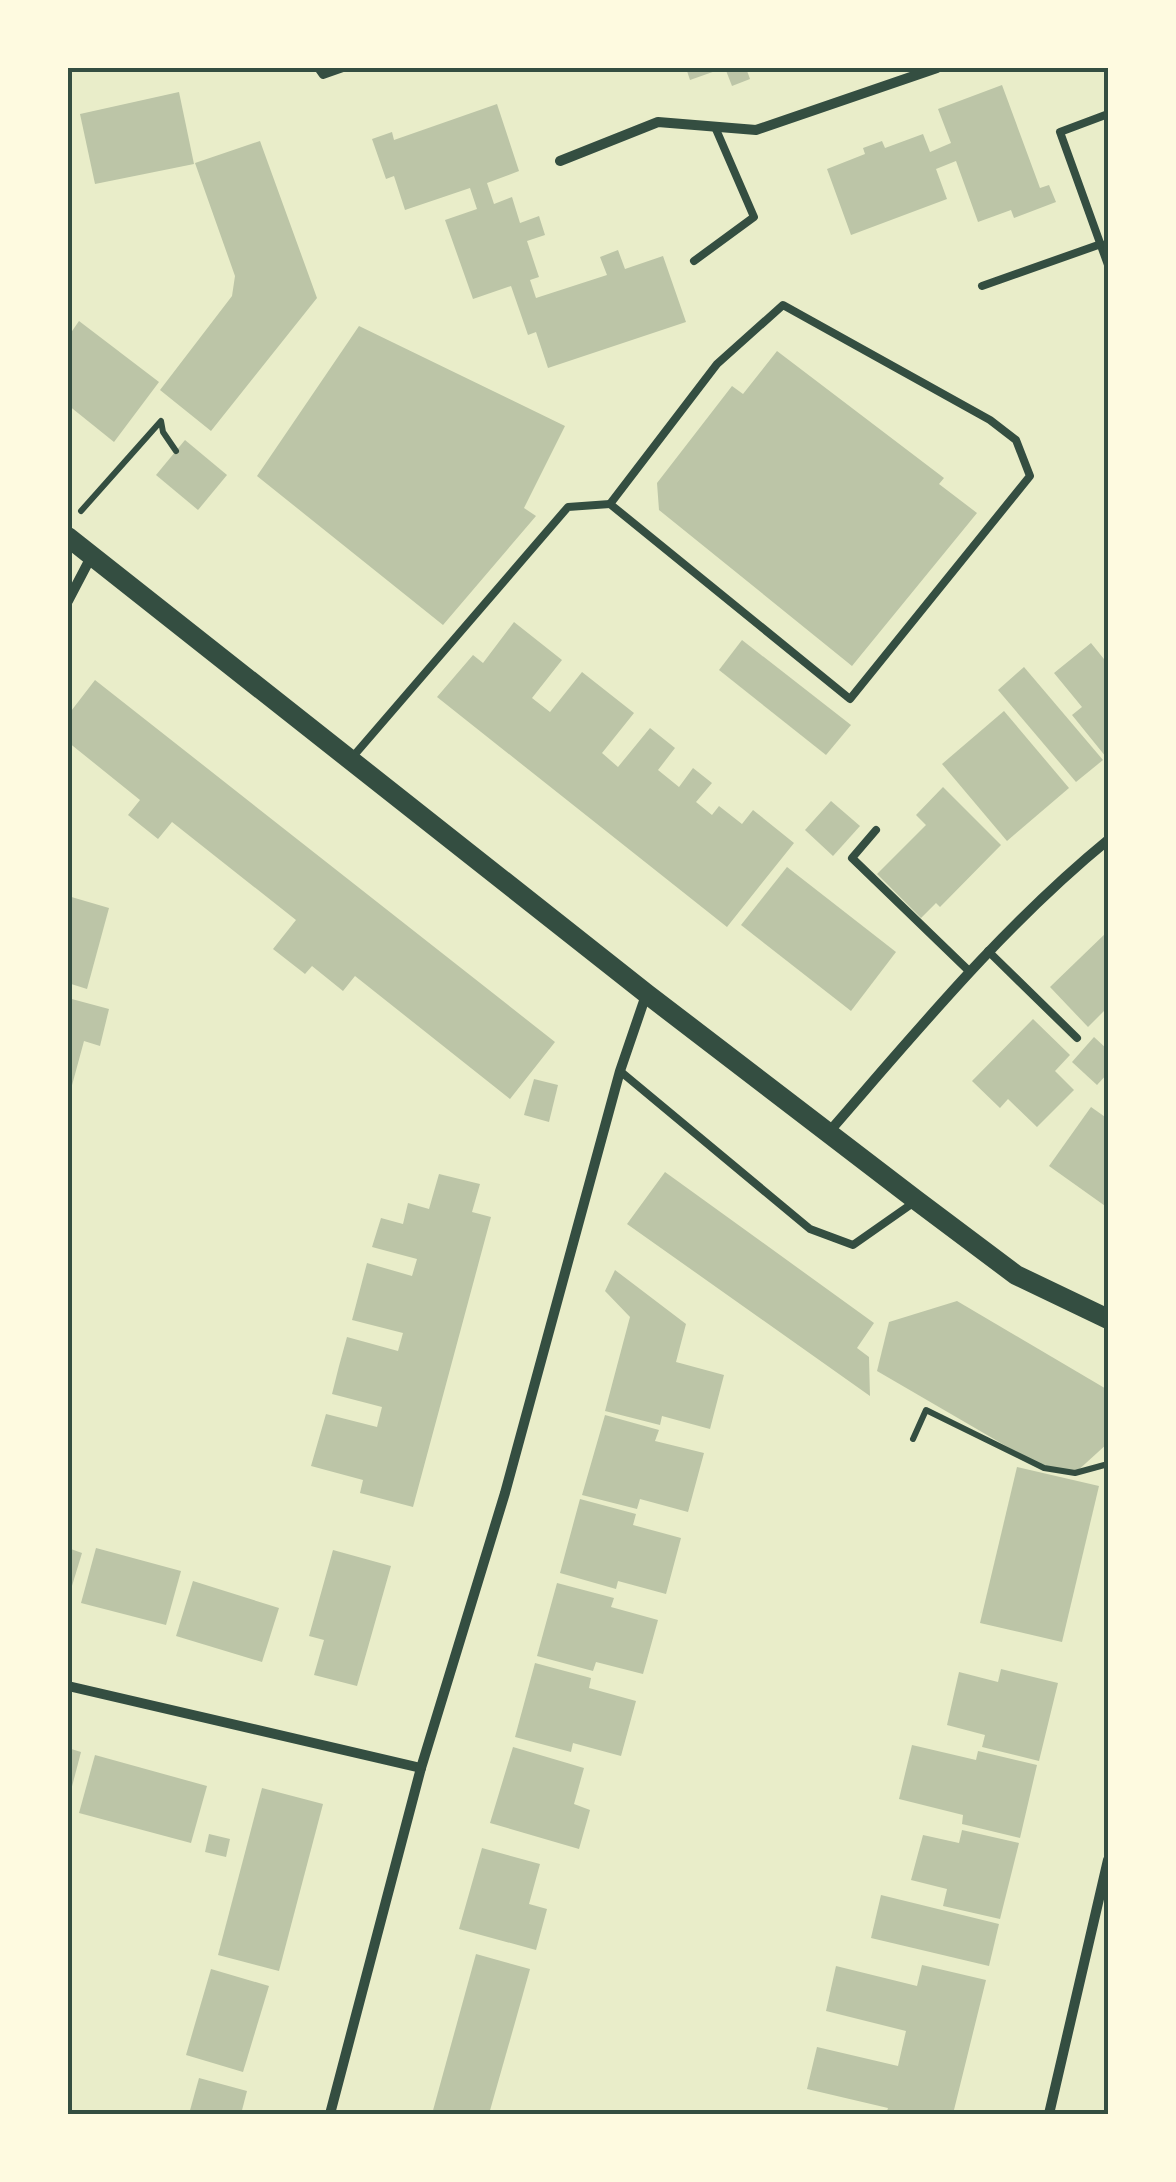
<svg xmlns="http://www.w3.org/2000/svg" width="1176" height="2182" font-family="'Roboto Condensed',sans-serif">
	<rect width="100%" height="100%" fill="#e9edc9"/>
	<g fill="#bcc5a7">
		<polygon points="686,68 724,68 690,80"/>
		<polygon points="725,68 746,68 750,79 732,86"/>
		<polygon points="1002,85 1040,188 1049,185 1056,202 1014,218 1011,210 978,222 956,161 936,169 947,199 851,235 827,169 865,154 863,148 882,141 885,148 923,134 930,152 951,143 938,109"/>
		<polygon points="179,92 194,164 95,184 80,114"/>
		<polygon points="497,104 519,171 487,183 494,204 512,197 520,223 539,216 545,235 527,241 539,277 530,280 536,298 607,275 600,257 618,250 625,269 663,256 686,322 548,368 536,332 528,335 511,286 473,299 445,220 477,209 470,188 405,210 394,176 386,179 372,139 392,132 394,140"/>
		<polygon points="260,141 317,298 211,431 160,390 232,296 235,276 195,163"/>
		<polygon points="79,321 159,382 114,442 68,405 68,337"/>
		<polygon points="359,326 565,426 524,508 536,516 443,625 257,476"/>
		<polygon points="777,351 944,478 939,484 977,513 852,666 659,510 657,483 732,386 743,394"/>
		<polygon points="185,440 227,475 198,510 156,475"/>
		<polygon points="514,622 562,660 532,698 550,712 582,672 634,713 602,753 618,767 650,728 675,748 658,770 679,787 693,768 712,783 696,802 712,815 719,806 742,824 753,810 794,843 727,927 437,697 473,655 483,663"/>
		<polygon points="742,640 851,725 826,755 719,670"/>
		<polygon points="1091,643 1108,664 1108,755 1106,757 1072,715 1082,707 1054,673"/>
		<polygon points="1024,667 1103,760 1076,782 998,690"/>
		<polygon points="95,680 555,1042 510,1099 355,976 343,991 312,966 305,974 273,949 296,920 172,822 158,839 128,815 140,800 68,742 68,715"/>
		<polygon points="1004,711 1069,788 1007,841 942,764"/>
		<polygon points="943,787 1001,845 940,907 936,903 921,918 877,874 926,825 916,815"/>
		<polygon points="831,801 860,826 833,856 805,830"/>
		<polygon points="787,867 896,952 851,1011 741,925"/>
		<polygon points="68,896 109,908 87,989 68,983"/>
		<polygon points="1108,931 1108,1007 1088,1027 1050,987"/>
		<polygon points="68,998 109,1009 100,1046 84,1041 71,1089 68,1088"/>
		<polygon points="1033,1019 1070,1055 1055,1071 1074,1090 1037,1127 1008,1099 1000,1108 972,1081"/>
		<polygon points="1094,1037 1108,1050 1108,1073 1097,1085 1072,1062"/>
		<polygon points="534,1079 558,1085 549,1122 524,1115"/>
		<polygon points="1091,1107 1108,1119 1108,1208 1049,1166"/>
		<polygon points="665,1172 874,1323 857,1348 869,1357 870,1396 627,1224"/>
		<polygon points="439,1174 480,1184 472,1212 491,1217 413,1507 360,1493 363,1480 311,1466 326,1414 377,1427 382,1407 332,1394 339,1366 347,1337 398,1351 403,1333 352,1320 367,1263 412,1276 417,1259 372,1247 381,1218 403,1224 408,1203 429,1209"/>
		<polygon points="615,1270 686,1324 676,1362 724,1375 710,1429 662,1416 660,1425 605,1411 630,1317 605,1291"/>
		<polygon points="957,1301 1108,1390 1108,1443 1075,1473 1044,1468 877,1371 889,1322"/>
		<polygon points="605,1415 659,1430 655,1441 704,1453 688,1512 640,1499 637,1509 582,1495"/>
		<polygon points="1017,1467 1099,1486 1062,1642 980,1623"/>
		<polygon points="580,1499 636,1514 633,1525 681,1538 666,1594 618,1581 616,1589 560,1573"/>
		<polygon points="68,1548 82,1553 68,1599"/>
		<polygon points="96,1548 181,1571 166,1625 81,1603"/>
		<polygon points="333,1550 391,1566 357,1686 314,1675 324,1640 309,1636"/>
		<polygon points="193,1581 279,1608 262,1662 176,1636"/>
		<polygon points="557,1583 614,1598 611,1607 658,1620 643,1674 596,1662 593,1671 537,1656"/>
		<polygon points="535,1663 591,1678 589,1688 636,1701 621,1756 573,1743 571,1752 515,1737"/>
		<polygon points="1001,1669 1058,1683 1039,1761 982,1747 985,1735 947,1725 959,1672 998,1682"/>
		<polygon points="912,1745 976,1760 978,1751 1037,1765 1020,1838 962,1824 963,1815 899,1799"/>
		<polygon points="513,1747 584,1768 574,1804 590,1810 579,1849 490,1823"/>
		<polygon points="68,1748 81,1752 69,1798 68,1798"/>
		<polygon points="95,1755 207,1786 191,1843 79,1813"/>
		<polygon points="262,1788 323,1804 279,1971 218,1955"/>
		<polygon points="962,1830 1019,1843 1000,1919 943,1906 947,1889 911,1880 923,1835 959,1843"/>
		<polygon points="209,1834 230,1839 226,1857 205,1852"/>
		<polygon points="482,1848 540,1864 529,1904 547,1909 536,1950 459,1929"/>
		<polygon points="881,1895 999,1924 989,1966 871,1938"/>
		<polygon points="476,1954 530,1969 516,2019 489,2114 432,2114"/>
		<polygon points="922,1965 986,1980 953,2114 886,2114 888,2108 807,2089 817,2047 898,2066 906,2031 826,2011 836,1966 917,1986"/>
		<polygon points="211,1969 269,1986 243,2072 186,2055"/>
		<polygon points="199,2078 247,2091 241,2114 189,2114"/>
	</g>
	<g fill="none" stroke-linecap="round" stroke-linejoin="round">
		<g stroke="#344e41" stroke-width="6">
			<polyline points="81,511 161,421 163,432 176,451"/>
			<polyline points="913,1439 926,1410 1044,1468 1075,1473 1108,1464"/>
		</g>
		<g stroke="#344e41" stroke-width="8">
			<polyline points="318,68 323,75 343,68"/>
			<polyline points="1108,114 1060,132 1108,265"/>
			<polyline points="694,261 754,217 715,127"/>
			<polyline points="982,286 1101,244"/>
			<polygon points="783,305 990,420 1016,440 1030,476 850,699 610,504 717,364"/>
			<polyline points="350,760 568,507 610,504"/>
			<polyline points="876,830 852,858 969,971"/>
			<polyline points="988,951 1077,1038"/>
			<polyline points="620,1071 810,1229 853,1245 913,1203"/>
		</g>
		<g stroke="#344e41" stroke-width="10">
			<polyline points="560,161 658,122 756,130 937,68"/>
			<polyline points="68,601 91,557"/>
			<path d="M828,1133C917,1031 1003,926 1108,840"/>
			<polyline points="68,1686 421,1768"/>
			<polyline points="330,2114 421,1768 505,1493 620,1071 646,995"/>
			<polyline points="1049,2114 1108,1860"/>
		</g>
		<polyline stroke="#344e41" stroke-width="20" points="68,537 647,994 916,1200 1016,1275 1108,1319"/>
	</g>
	<rect width="1176" height="2182" fill="none" stroke="#fefae0" stroke-width="140"/>
	<rect x="70" y="70" width="1036" height="2042" fill="none" stroke="#344e41" stroke-width="4"/>
</svg>
